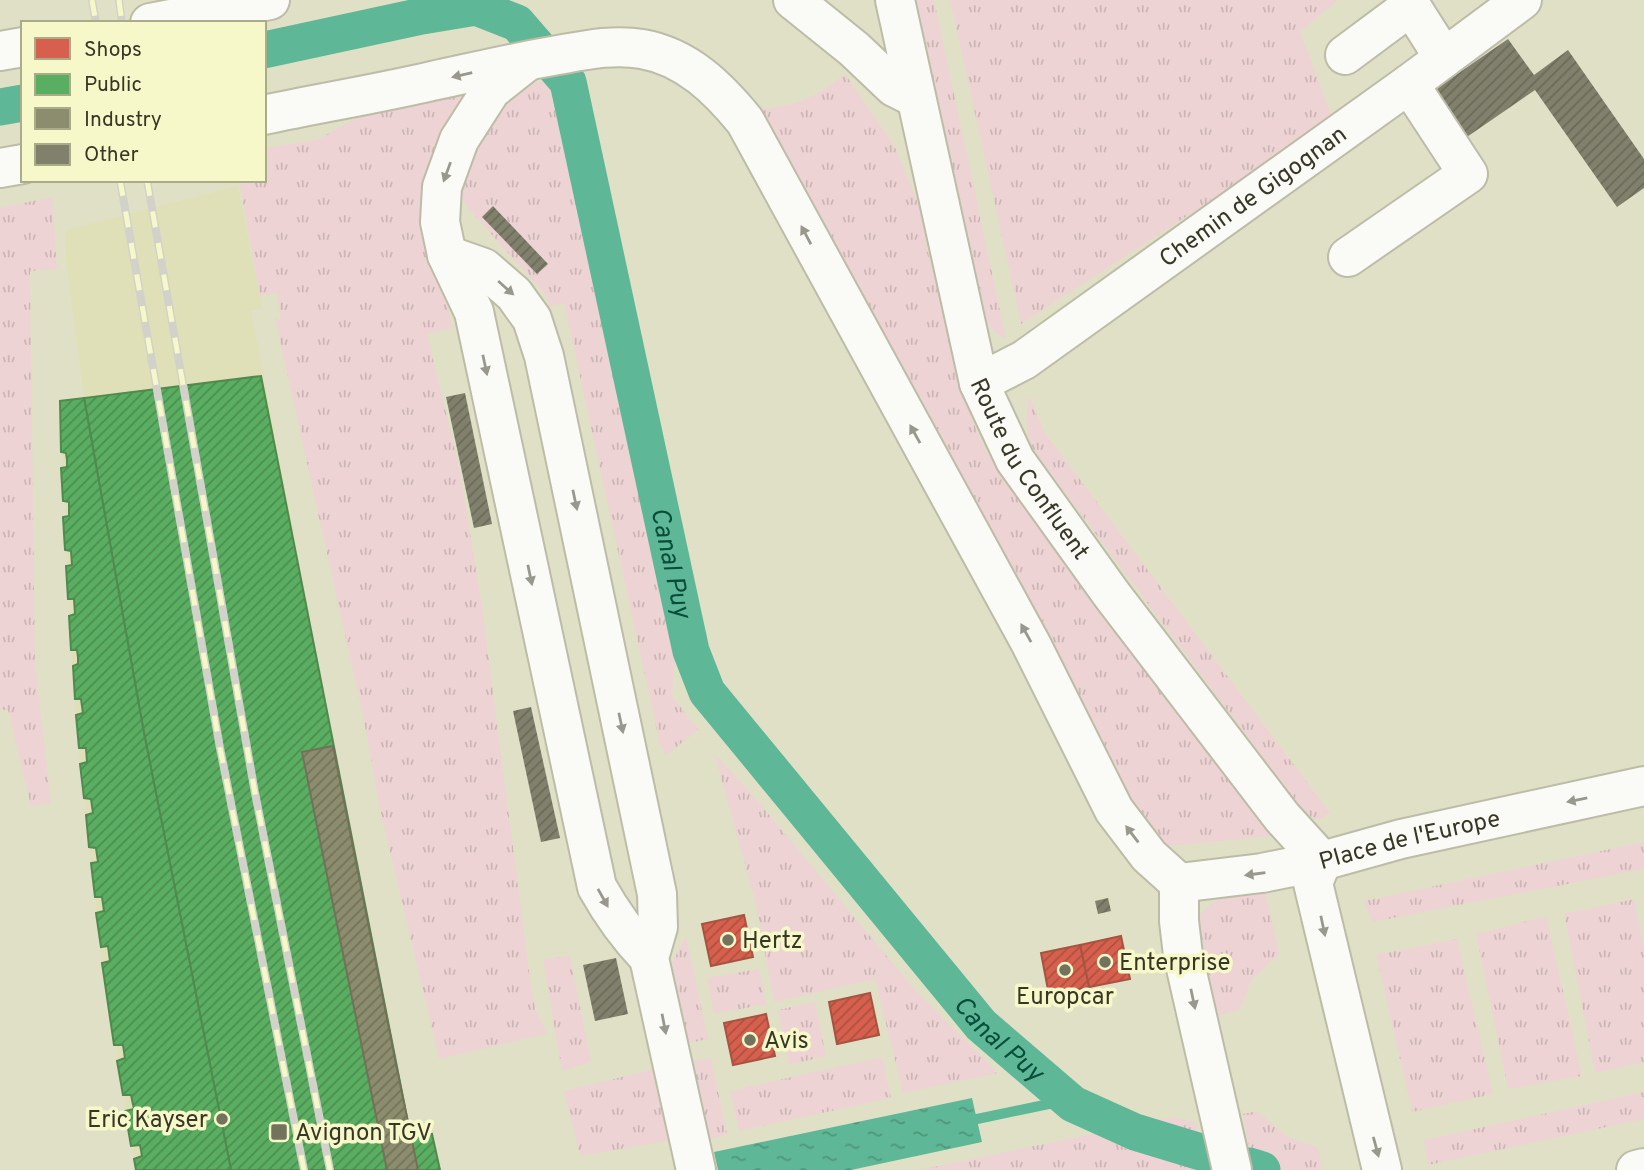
<svg xmlns="http://www.w3.org/2000/svg" width="1644" height="1170" font-family="Overpass,sans-serif">
	<defs>
		<pattern id="grass-tufts" width="24" height="20" patternUnits="userSpaceOnUse" patternTransform="scale(1.75)"><rect width="24" height="20" fill="#edd3d3"/><path d="M3 7l-1-3M5 7V3M7 7l1-3M15 17l-1-3M17 17v-4M19 17l1-3" fill="none" stroke="#ccb6b5"/></pattern>
		<pattern id="water-ripples" width="26" height="14" patternUnits="userSpaceOnUse" patternTransform="scale(1.75)"><rect width="26" height="14" fill="#5eb796"/><path d="M2 4q2-2 4 0t4 0M15 11q2-2 4 0t4 0" fill="none" stroke="#4e967a"/></pattern>
		<pattern id="shops-hatch" width="6" height="6" patternUnits="userSpaceOnUse" patternTransform="scale(1.75)"><rect width="6" height="6" fill="#d6604d"/><path d="M-1 1l2-2M0 6l6-6M5 7l2-2" fill="none" stroke="#ae5040"/></pattern>
		<pattern id="public-hatch" width="6" height="6" patternUnits="userSpaceOnUse" patternTransform="scale(1.75)"><rect width="6" height="6" fill="#5aae61"/><path d="M-1 1l2-2M0 6l6-6M5 7l2-2" fill="none" stroke="#4b8e50"/></pattern>
		<pattern id="industry-hatch" width="6" height="6" patternUnits="userSpaceOnUse" patternTransform="scale(1.75)"><rect width="6" height="6" fill="#8c8c6e"/><path d="M-1 1l2-2M0 6l6-6M5 7l2-2" fill="none" stroke="#73735a"/></pattern>
		<pattern id="building-hatch" width="6" height="6" patternUnits="userSpaceOnUse" patternTransform="scale(1.75)"><rect width="6" height="6" fill="#80806d"/><path d="M-1 1l2-2M0 6l6-6M5 7l2-2" fill="none" stroke="#6a6a59"/></pattern>
	</defs>
	<rect width="100%" height="100%" fill="#e0e0c6"/>
	<polygon fill="#dfe0b7" points="238,186 262,308 251,311 391,1040 411,1138 440,1170 136,1170 102,963 80,764 71,650 60,401 84,397 66,262 65,230"/>
	<g fill="url(#grass-tufts)">
		<path d="M912,0H934L1006,339C990,332 984,319 977,304Z"/>
		<polygon points="950,0 1338,0 1300,32 1333,121 1021,324"/>
		<path d="M845,74L894,145L920,208L929,257L974,424L984,448L1009,487L1271,836L1169,846L1155,836L1141,817L755,110C797,106 811,100 845,74Z"/>
		<polygon points="497,75 429,236 453,328 427,334 459,467 482,606 531,987 535,1008 547,1034 439,1059 380,809 365,726 275,318 281,320 277,293 260,296 239,180 264,180 264,148 317,140 387,101"/>
		<polygon points="551,80 675,662 672,696 698,730 666,755 660,745 564,303 549,306 545,294 466,206 459,192 474,146 502,102 521,86"/>
		<polygon points="52,197 57,269 30,271 35,664 51,803 31,806 8,710 0,710 0,208"/>
		<path d="M1029,395L1045,433L1330,813L1318,820L1308,815L1293,798L1036,454C1023,433 1026,419 1029,395Z"/>
		<polygon points="714,753 756,799 914,989 998,1073 903,1093 875,979 774,1002 755,901"/>
		<polygon points="1644,842 1644,869 1372,922 1364,901"/>
		<path d="M1265,890L1279,954L1251,981L1240,1009L1214,1017L1195,925C1207,894 1237,895 1265,890Z"/>
		<polygon points="1634,899 1644,950 1644,1062 1595,1073 1564,914"/>
		<polygon points="1546,916 1582,1076 1508,1089 1476,934"/>
		<polygon points="686,936 708,1039 685,1044 670,967"/>
		<polygon points="1457,939 1493,1094 1412,1112 1376,955"/>
		<polygon points="570,956 591,1062 562,1071 543,959"/>
		<polygon points="759,969 766,1004 714,1014 707,978"/>
		<polygon points="815,1002 826,1056 789,1065 778,1010"/>
		<polygon points="882,1057 891,1098 739,1131 730,1091"/>
		<polygon points="711,1059 727,1134 704,1141 688,1061"/>
		<polygon points="663,1067 679,1139 580,1156 564,1091"/>
		<polygon points="1644,1092 1644,1119 1428,1165 1424,1140"/>
		<polygon points="1257,1111 1286,1136 1318,1148 1322,1170 1253,1170 1243,1114"/>
		<polygon points="1174,1117 1196,1123 1206,1170 919,1170"/>
	</g>
	<polygon fill="url(#water-ripples)" points="972,1098 982,1142 851,1170 718,1170 714,1152"/>
	<g fill="url(#shops-hatch)" stroke="#a65441" stroke-width="2">
		<polygon points="744,915 753,957 711,966 702,924"/>
		<polygon points="1121,936 1130,979 1089,987 1080,945"/>
		<polygon points="1080,945 1089,987 1049,995 1041,953"/>
		<polygon points="870,993 879,1035 837,1044 829,1002"/>
		<polygon points="766,1014 775,1056 733,1065 724,1023"/>
	</g>
	<g fill="url(#public-hatch)" stroke="#508a4f" stroke-width="2">
		<polygon points="261,376 411,1138 432,1134 440,1170 231,1170 144,733 84,398"/>
		<polygon points="84,398 144,733 231,1170 136,1170 134,1159 142,1156 141,1150 140,1145 131,1146 125,1111 134,1109 131,1095 123,1095 117,1061 125,1058 123,1045 114,1045 102,963 110,961 108,946 101,947 96,913 104,911 102,897 95,897 91,863 98,862 96,848 89,847 86,815 93,813 91,799 84,798 80,764 87,762 86,748 79,748 76,715 83,713 81,699 75,699 73,666 78,664 78,657 77,650 71,650 69,616 75,614 74,599 68,599 66,566 72,565 71,551 65,550 63,517 69,516 69,502 63,501 61,468 67,467 67,460 66,453 61,452 60,401"/>
	</g>
	<polygon fill="url(#industry-hatch)" stroke="#727258" stroke-width="2" points="333,746 397,1069 418,1170 387,1170 302,752"/>
	<g fill="none" stroke-linecap="round" stroke-linejoin="round">
		<polyline stroke="#5eb796" stroke-width="10" points="977,1119 1068,1100"/>
		<g stroke="#5eb796" stroke-width="37">
			<path id="s1" d="M264,50L422,16L476,7L517,23L568,82L691,651L707,692L981,1025L1073,1104L1135,1132L1204,1153"/>
			<polyline points="0,107 23,103"/>
			<polyline points="1249,1166 1262,1170"/>
		</g>
	</g>
	<g fill="url(#building-hatch)">
		<polygon points="1508,39 1534,75 1568,50 1644,159 1644,188 1617,207 1535,90 1461,141 1428,94"/>
		<polygon points="493,206 548,264 537,274 482,217"/>
		<polygon points="465,393 492,524 474,528 446,397"/>
		<polygon points="531,707 560,838 541,842 513,711"/>
		<polygon points="1108,898 1111,911 1098,914 1095,901"/>
		<polygon points="616,958 628,1014 595,1021 583,965"/>
	</g>
	<g fill="none" stroke-linecap="round" stroke-linejoin="round">
		<defs>
			<g id="minor">
				<polyline points="793,0 854,49 894,87 916,98"/>
				<path id="s2" d="M895,0L979,383L1015,460L1112,595L1282,817L1322,861"/>
				<polyline points="150,23 270,0"/>
				<polyline points="0,51 23,47"/>
				<polyline points="1345,55 1411,6 1444,58"/>
				<path d="M525,63L491,90L459,140L442,187L440,222L447,255L474,312L597,887C612,914 628,936 649,958"/>
				<path id="s3" d="M264,115C320,103 376,94 432,81C474,72 516,62 558,55C586,50 614,44 642,49C687,57 718,88 745,121L1031,644L1114,810L1149,856L1179,883L1262,873L1322,861L1401,839L1644,786"/>
				<polyline points="0,168 23,164"/>
				<polyline points="447,255 484,268 514,294 532,319 544,356 657,894 658,927 649,958 696,1170"/>
				<polyline points="1348,257 1468,174 1409,84"/>
				<path id="s4" d="M979,383L1024,360L1409,84L1522,0"/>
				<polyline points="1322,861 1313,883 1382,1170"/>
				<polyline points="1179,883 1179,921 1183,955 1232,1170"/>
				<polyline points="1636,1170 1644,1168"/>
			</g>
		</defs>
		<use href="#minor" stroke="#bcbca8" stroke-width="42"/>
		<use href="#minor" stroke="#fafaf6" stroke-width="38"/>
		<defs>
			<g id="rail">
				<polyline points="92,0 96,23"/>
				<polyline points="119,0 122,23"/>
				<polyline points="120,180 220,748 304,1170"/>
				<polyline points="147,180 255,793 330,1170"/>
			</g>
		</defs>
		<use href="#rail" stroke="#d2d2ca" stroke-width="8"/>
		<use href="#rail" stroke="#f7f8c9" stroke-width="5" stroke-dasharray="16" stroke-linecap="butt"/>
	</g>
	<defs><path id="oneway-solid" d="M-6-.8H1V-3.2L6.5 0L1 3.2V.8H-6Z" transform="scale(1.75)"/></defs>
	<g fill="#98988e">
		<use href="#oneway-solid" transform="translate(462 75) rotate(167)"/>
		<use href="#oneway-solid" transform="translate(447 172) rotate(110)"/>
		<use href="#oneway-solid" transform="translate(806 235) rotate(-118)"/>
		<use href="#oneway-solid" transform="translate(506 288) rotate(42)"/>
		<use href="#oneway-solid" transform="translate(485 365) rotate(78)"/>
		<use href="#oneway-solid" transform="translate(915 434) rotate(-119)"/>
		<use href="#oneway-solid" transform="translate(575 500) rotate(78)"/>
		<use href="#oneway-solid" transform="translate(530 575) rotate(78)"/>
		<use href="#oneway-solid" transform="translate(1026 633) rotate(-119)"/>
		<use href="#oneway-solid" transform="translate(621 723) rotate(78)"/>
		<use href="#oneway-solid" transform="translate(1577 800) rotate(168)"/>
		<use href="#oneway-solid" transform="translate(1132 834) rotate(-127)"/>
		<use href="#oneway-solid" transform="translate(1255 874) rotate(172)"/>
		<use href="#oneway-solid" transform="translate(603 898) rotate(61)"/>
		<use href="#oneway-solid" transform="translate(1323 926) rotate(78)"/>
		<use href="#oneway-solid" transform="translate(1193 999) rotate(78)"/>
		<use href="#oneway-solid" transform="translate(664 1024) rotate(79)"/>
		<use href="#oneway-solid" transform="translate(1376 1147) rotate(75)"/>
	</g>
	<g fill="#72725d" stroke="#f7f8c9" stroke-width="2.5">
		<circle cx="728" cy="940" r="7"/>
		<circle cx="1105" cy="962" r="7"/>
		<circle cx="1065" cy="970" r="7"/>
		<circle cx="750" cy="1040" r="7"/>
		<circle cx="222" cy="1119" r="7"/>
		<rect x="270" y="1123" width="18" height="18" rx="3.5"/>
	</g>
	<g text-anchor="middle" stroke-width="7" stroke-linejoin="round" paint-order="stroke">
		<g font-size="24" fill="#373725" stroke="#f7f8c9">
			<text dy="8" stroke="none"><textPath href="#s4" startOffset="332">Chemin de Gigognan</textPath></text>
			<text dy="8" stroke="none"><textPath href="#s2" startOffset="492">Route du Confluent</textPath></text>
			<text dy="8" stroke="none"><textPath href="#s3" startOffset="1628">Place de l'Europe</textPath></text>
		</g>
		<g font-size="24" fill="#373725" stroke="#f7f8c9" text-anchor="start">
			<text x="742" y="948">Hertz</text>
			<text x="1119" y="970">Enterprise</text>
			<text x="1065" y="1004" text-anchor="middle">Europcar</text>
			<text x="764" y="1048">Avis</text>
			<text x="208" y="1127" text-anchor="end">Eric Kayser</text>
			<text x="295" y="1140">Avignon TGV</text>
		</g>
		<g font-size="26" font-style="italic" fill="#084d3a" stroke="#f7f8c9">
			<text dy="9" stroke="none"><textPath href="#s1" startOffset="830">Canal Puy</textPath></text>
			<text dy="9" stroke="none"><textPath href="#s1" startOffset="1418">Canal Puy</textPath></text>
		</g>
	</g>
	<rect x="21" y="21" width="245" height="161" fill="#f7f8c9" stroke="#aaab87" stroke-width="2"/>
	<rect x="35" y="38" width="35" height="21" fill="#d6604d" stroke="#aaab87" stroke-width="2"/>
	<text x="84" y="56" font-size="21" fill="#373725">Shops</text>
	<rect x="35" y="74" width="35" height="21" fill="#5aae61" stroke="#aaab87" stroke-width="2"/>
	<text x="84" y="91" font-size="21" fill="#373725">Public</text>
	<rect x="35" y="108" width="35" height="21" fill="#8c8c6e" stroke="#aaab87" stroke-width="2"/>
	<text x="84" y="126" font-size="21" fill="#373725">Industry</text>
	<rect x="35" y="144" width="35" height="21" fill="#80806d" stroke="#aaab87" stroke-width="2"/>
	<text x="84" y="161" font-size="21" fill="#373725">Other</text>
</svg>
